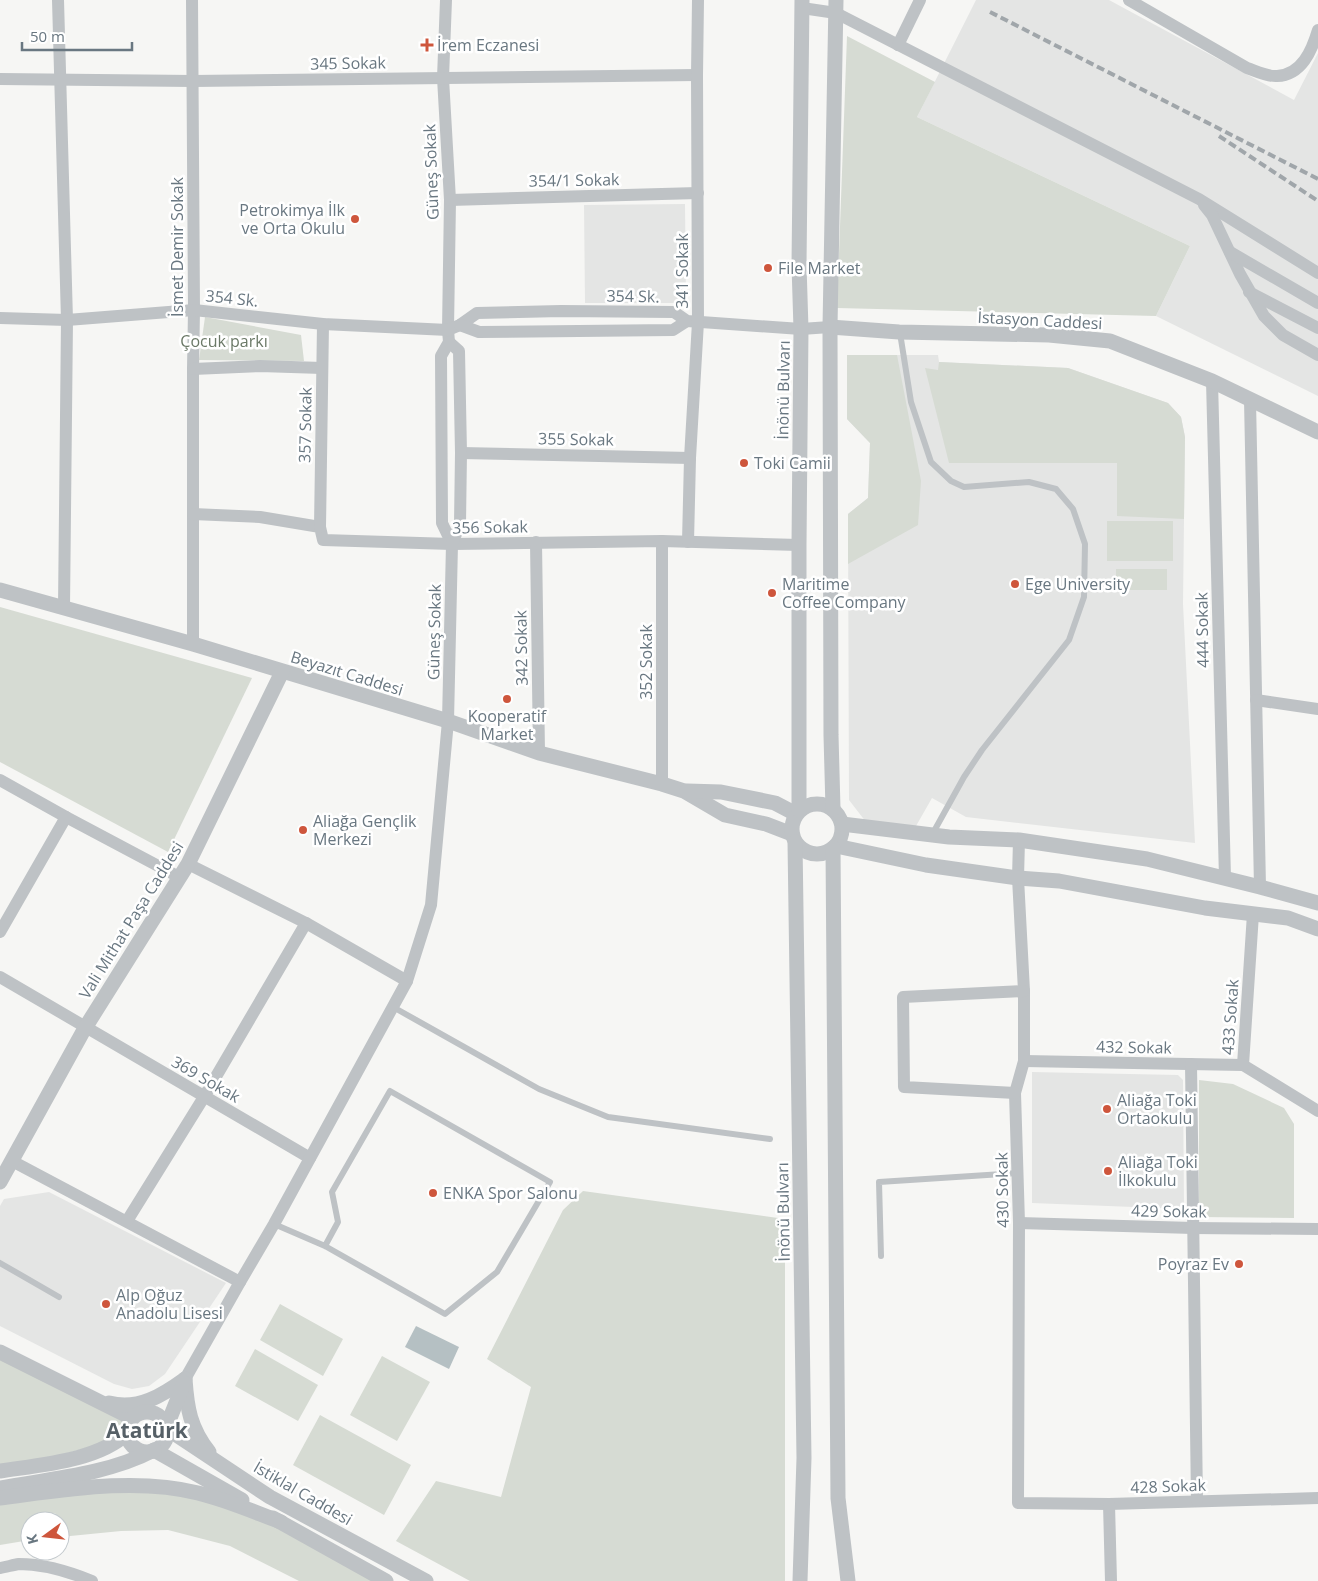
<svg xmlns="http://www.w3.org/2000/svg" width="1318" height="1581" font-family="'Open Sans',sans-serif">
	<rect width="100%" height="100%" fill="#f6f6f4"/>
	<g fill="#e4e5e4">
		<polygon points="976,0 1109,0 1294,100 1318,53 1318,396 1156,316 1190,246 917,117"/>
		<polygon points="685,204 686,303 585,303 584,205"/>
		<polygon points="847,355 938,355 939,362 1068,368 1168,403 1181,417 1185,437 1183,604 1195,843 966,817 932,798 916,826 866,822 849,800 848,514 868,498 870,443 847,419"/>
		<polygon points="1032,1072 1178,1075 1183,1080 1184,1209 1032,1203"/>
		<polygon points="49,1192 226,1283 165,1374 149,1386 132,1389 114,1384 0,1326 0,1206 4,1199"/>
	</g>
	<g fill="#d6dbd3">
		<polygon points="847,36 935,82 917,117 1190,246 1156,316 837,308"/>
		<polygon points="205,317 301,335 304,361 199,360"/>
		<polygon points="847,355 897,355 921,481 918,525 848,564 848,514 868,498 870,443 847,419"/>
		<polygon points="939,362 1068,368 1168,403 1181,417 1185,437 1184,519 1117,516 1117,463 949,463 925,368 938,370"/>
		<rect x="1107" y="521" width="66" height="40"/>
		<rect x="1116" y="569" width="51" height="21"/>
		<polygon points="0,607 252,678 168,852 0,762"/>
		<polygon points="1199,1080 1233,1084 1284,1108 1294,1124 1294,1218 1199,1217"/>
		<polygon points="583,1191 785,1219 785,1581 470,1581 396,1541 436,1481 501,1497 531,1387 487,1359 563,1210"/>
		<polygon points="280,1304 343,1339 323,1376 260,1340"/>
		<polygon points="255,1349 318,1385 298,1421 235,1386"/>
		<polygon points="0,1352 128,1424 127,1430 120,1439 0,1471"/>
		<polygon points="382,1356 430,1382 397,1441 350,1415"/>
		<polygon points="320,1415 411,1465 384,1515 293,1465"/>
		<polygon points="118,1486 230,1503 386,1581 299,1581 230,1546 168,1530 121,1531 60,1537 60,1521 30,1521 30,1540 0,1545 0,1498"/>
	</g>
	<polygon fill="#b5c0c3" points="416,1326 459,1347 449,1369 405,1347"/>
	<g fill="none" stroke-linecap="round" stroke-linejoin="round">
		<g stroke="#bec2c5" stroke-width="6">
			<polyline points="900,333 911,402 931,462 951,481 964,487 1029,482 1056,489 1073,509 1085,544 1084,597 1069,640 982,750 964,777 933,833"/>
			<polyline points="393,1007 539,1089 608,1117 770,1139"/>
			<polyline points="274,1224 325,1246 445,1314 497,1272 550,1182 390,1091 332,1192 338,1222 325,1246"/>
			<polyline points="881,1256 879,1182 1018,1173"/>
			<polyline points="0,1263 59,1297"/>
		</g>
		<g stroke="#bec2c5" stroke-width="12">
			<polyline points="58,0 67,320 64,608"/>
			<polyline points="192,0 194,310 193,369 193,644"/>
			<polyline points="446,0 443,78 450,200 448,330 449,342 441,356 442,523 452,544"/>
			<path d="M1129,0L1247,68C1256,71 1267,77 1277,76C1302,75 1312,50 1318,30"/>
			<polyline points="802,8 836,13 1199,199 1318,273"/>
			<polyline points="898,45 920,0"/>
			<polyline points="0,79 193,81 697,75"/>
			<polyline points="450,200 698,193"/>
			<polyline points="1204,205 1212,215 1240,274 1264,316 1283,335 1318,355"/>
			<polyline points="1230,252 1318,303"/>
			<polyline points="1249,292 1318,328"/>
			<polyline points="0,318 67,320 194,310 323,324 448,330 460,325 477,313 561,311 674,312 687,321 801,329 830,327"/>
			<polyline points="460,325 479,332 673,330 687,321"/>
			<polyline points="193,369 260,366 322,368"/>
			<polyline points="1212,381 1225,878"/>
			<polyline points="1250,400 1260,887"/>
			<polyline points="461,453 690,458"/>
			<polyline points="193,514 260,517 320,527 323,540 452,544 662,541 799,545"/>
			<polyline points="320,527 323,324"/>
			<polyline points="536,542 539,753"/>
			<polyline points="688,542 690,458 698,322 697,75 698,0"/>
			<polyline points="1256,700 1318,709"/>
			<polyline points="0,780 66,817 179,877"/>
			<polyline points="662,784 662,541"/>
			<polyline points="1019,840 1018,878 1024,991 1024,1061 1015,1093 1019,1223 1018,1503 1109,1504 1318,1498"/>
			<polyline points="188,864 306,923 407,981"/>
			<polyline points="1253,914 1243,1065 1318,1111"/>
			<polyline points="0,932 66,817"/>
			<polyline points="0,977 310,1158"/>
			<polyline points="1024,1061 1243,1065"/>
			<polyline points="1191,1064 1197,1501"/>
			<polyline points="1015,1093 904,1087 903,997 1024,991"/>
			<polyline points="12,1161 240,1282"/>
			<polyline points="127,1221 204,1097 306,923"/>
			<polyline points="1019,1223 1193,1228 1318,1229"/>
			<polyline points="185,1379 240,1282 274,1224 407,981 431,905 448,721 452,544 460,524 461,453 459,351 449,342"/>
			<polyline points="1109,1504 1111,1581"/>
			<path d="M0,1568C6,1567 13,1565 19,1564C44,1564 70,1572 92,1581"/>
		</g>
		<g stroke="#bec2c5" stroke-width="15">
			<polyline points="830,327 899,332 1049,335 1110,341 1212,381 1318,432"/>
			<polyline points="0,590 193,644 448,721 539,753 662,784 684,791 725,815 766,824 792,834"/>
			<polyline points="687,791 721,792 775,803 796,814"/>
			<circle cx="817" cy="829" r="25"/>
			<polyline points="833,809 831,735 830,327 836,0"/>
			<polyline points="799,810 799,545 801,329 799,265 802,0"/>
			<polyline points="842,824 949,837 1019,840 1147,859 1260,887 1318,903"/>
			<polyline points="795,842 804,1458 800,1581"/>
			<polyline points="836,846 926,865 1018,878 1059,881 1205,908 1288,918 1318,929"/>
			<polyline points="833,848 838,1498 848,1581"/>
			<polyline points="0,1182 85,1028 188,864 282,672"/>
			<polyline points="0,1352 132,1418"/>
			<path d="M185,1379C187,1408 190,1428 209,1452"/>
			<path d="M109,1403C138,1411 163,1395 185,1379"/>
			<circle cx="147" cy="1432" r="20"/>
			<polyline points="166,1428 270,1497 426,1581"/>
			<polyline points="166,1428 184,1383"/>
			<polyline points="154,1450 242,1500"/>
			<path d="M0,1471C38,1465 98,1461 127,1433"/>
			<path d="M0,1488C50,1479 109,1474 154,1450"/>
			<path d="M0,1498C63,1490 136,1477 198,1493C227,1500 254,1512 281,1522"/>
			<polyline points="273,1518 386,1581"/>
		</g>
		<g stroke="#a0a6aa" stroke-width="4" stroke-dasharray="8 4" stroke-linecap="butt">
			<polyline points="990,12 1318,179"/>
			<polyline points="1219,136 1318,201"/>
		</g>
	</g>
	<g fill="#ce563c" stroke="#fff" stroke-width="2">
		<path d="M424.5 37.5h5v5h5v5h-5v5h-5v-5h-5v-5h5z"/>
		<circle cx="355" cy="219" r="5"/>
		<circle cx="768" cy="268" r="5"/>
		<circle cx="744" cy="463" r="5"/>
		<circle cx="1015" cy="584" r="5"/>
		<circle cx="772" cy="593" r="5"/>
		<circle cx="507" cy="699" r="5"/>
		<circle cx="303" cy="830" r="5"/>
		<circle cx="1107" cy="1109" r="5"/>
		<circle cx="1108" cy="1171" r="5"/>
		<circle cx="433" cy="1193" r="5"/>
		<circle cx="1239" cy="1264" r="5"/>
		<circle cx="106" cy="1304" r="5"/>
	</g>
	<g text-anchor="middle" stroke-width="5" stroke-linejoin="round" paint-order="stroke">
		<g font-size="16" fill="#697781" stroke="#fff" text-anchor="start">
			<text x="437" y="51">İrem Eczanesi</text>
			<text x="345" y="216" text-anchor="end">Petrokimya İlk<tspan x="345" dy="18">ve Orta Okulu</tspan></text>
			<text x="778" y="274">File Market</text>
			<text x="754" y="469">Toki Camii</text>
			<text x="782" y="590">Maritime<tspan x="782" dy="18">Coffee Company</tspan></text>
			<text x="1025" y="590">Ege University</text>
			<text x="507" y="722" text-anchor="middle">Kooperatif<tspan x="507" dy="18">Market</tspan></text>
			<text x="313" y="827">Aliağa Gençlik<tspan x="313" dy="18">Merkezi</tspan></text>
			<text x="1117" y="1106">Aliağa Toki<tspan x="1117" dy="18">Ortaokulu</tspan></text>
			<text x="1118" y="1168">Aliağa Toki<tspan x="1118" dy="18">İlkokulu</tspan></text>
			<text x="443" y="1199">ENKA Spor Salonu</text>
			<text x="1229" y="1270" text-anchor="end">Poyraz Ev</text>
			<text x="116" y="1301">Alp Oğuz<tspan x="116" dy="18">Anadolu Lisesi</tspan></text>
		</g>
		<g font-size="16" fill="#697781" stroke="#fff">
			<text transform="translate(348 63) rotate(-1)" y="6">345 Sokak</text>
			<text transform="translate(431 172) rotate(-92)" y="6">Güneş Sokak</text>
			<text transform="translate(574 180) rotate(-1)" y="6">354/1 Sokak</text>
			<text transform="translate(177 247) rotate(-90)" y="6">İsmet Demir Sokak</text>
			<text transform="translate(682 271) rotate(-90)" y="6">341 Sokak</text>
			<text transform="translate(633 296) rotate(1)" y="6">354 Sk.</text>
			<text transform="translate(232 298) rotate(6)" y="6">354 Sk.</text>
			<text transform="translate(1040 320) rotate(3)" y="6">İstasyon Caddesi</text>
			<text transform="translate(783 390) rotate(-89)" y="6">İnönü Bulvarı</text>
			<text transform="translate(305 425) rotate(-89)" y="6">357 Sokak</text>
			<text transform="translate(576 439) rotate(1)" y="6">355 Sokak</text>
			<text transform="translate(490 527) rotate(-1)" y="6">356 Sokak</text>
			<text transform="translate(1202 630) rotate(-91)" y="6">444 Sokak</text>
			<text transform="translate(434 632) rotate(-89)" y="6">Güneş Sokak</text>
			<text transform="translate(521 648) rotate(-91)" y="6">342 Sokak</text>
			<text transform="translate(646 662) rotate(-90)" y="6">352 Sokak</text>
			<text transform="translate(347 673) rotate(17)" y="6">Beyazıt Caddesi</text>
			<text transform="translate(131 920) rotate(-58)" y="6">Vali Mithat Paşa Caddesi</text>
			<text transform="translate(1230 1017) rotate(-86)" y="6">433 Sokak</text>
			<text transform="translate(1134 1047) rotate(1)" y="6">432 Sokak</text>
			<text transform="translate(206 1079) rotate(30)" y="6">369 Sokak</text>
			<text transform="translate(1002 1190) rotate(-91)" y="6">430 Sokak</text>
			<text transform="translate(1169 1211) rotate(1)" y="6">429 Sokak</text>
			<text transform="translate(783 1212) rotate(-91)" y="6">İnönü Bulvarı</text>
			<text transform="translate(1168 1486) rotate(-2)" y="6">428 Sokak</text>
			<text transform="translate(303 1493) rotate(30)" y="6">İstiklal Caddesi</text>
		</g>
		<g font-size="16" fill="#6b7967" stroke="#fff">
			<text x="224" y="347">Çocuk parkı</text>
		</g>
		<g font-size="21" font-weight="bold" fill="#566067" stroke="#fff">
			<text x="147" y="1438">Atatürk</text>
		</g>
	</g>
	<g transform="translate(45 1536) rotate(255)"><circle r="24" fill="#ffffff" stroke="#c3c9cd"/>
	<path d="M0-4L9 19L0 12L-9 19Z" fill="#ce563c"/>
	<text y="-8" font-size="14" font-weight="bold" text-anchor="middle" fill="#697781">K</text>
	</g>
	<path d="M22 42v8h110v-8" fill="none" stroke="#697781" stroke-width="2.5"/>
	<text x="30" y="42" font-size="15" fill="#697781" stroke="#ffffff" stroke-width="4" paint-order="stroke">50 m</text>
</svg>
